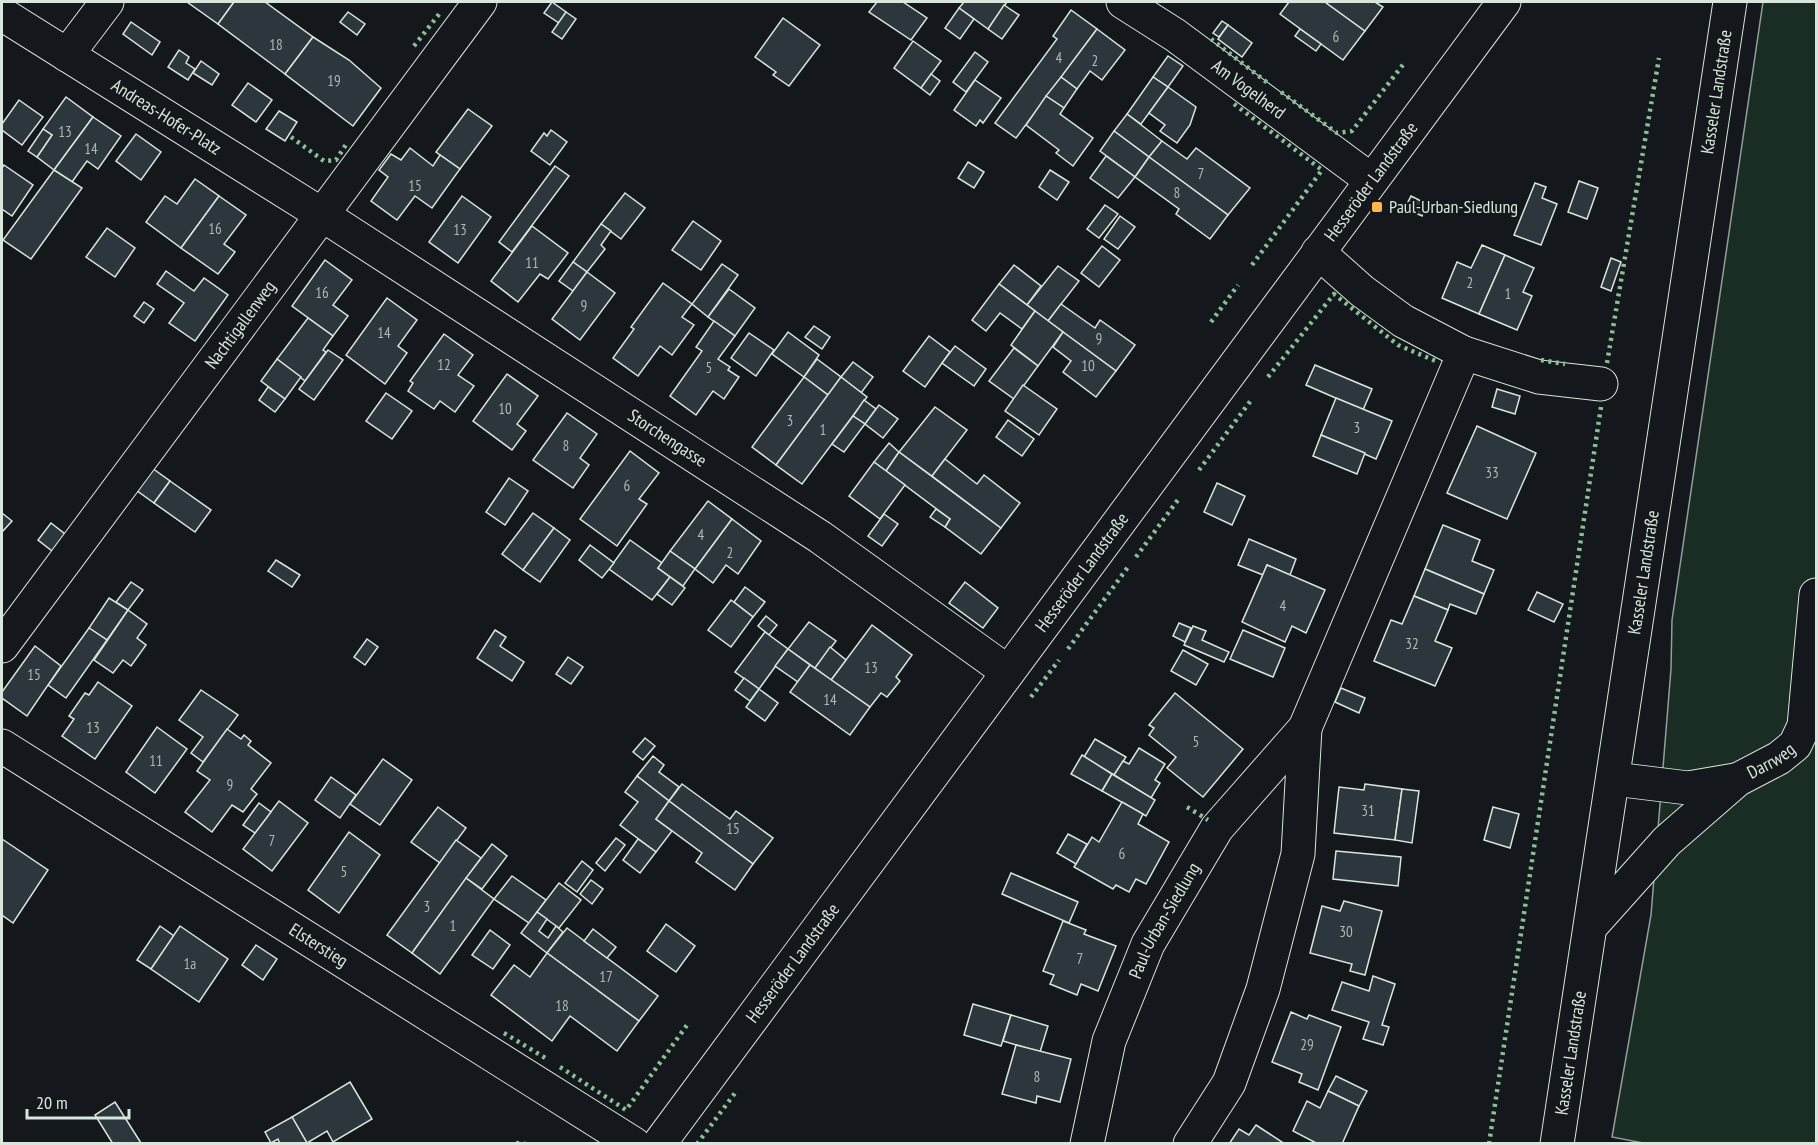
<svg xmlns="http://www.w3.org/2000/svg" width="1818" height="1145" font-family="'PT Sans Narrow',sans-serif">
	<rect width="100%" height="100%" fill="#14181c"/>
	<polygon fill="#1a2d24" stroke="#939e99" stroke-width="1.5" points="1763,2 1816,2 1816,1143 1648,1144 1612,1137 1651,915 1671,669 1672,620"/>
	<g fill="#2c363c" stroke="#d8e6dc" stroke-width="1.5">
		<polygon points="187,2 234,2 218,24"/>
		<polygon points="234,2 265,2 313,37 285,74 218,24"/>
		<polygon points="552,2 566,12 559,23 544,13"/>
		<polygon points="877,2 903,2 927,18 911,40 869,12"/>
		<polygon points="964,2 1007,2 988,29 959,8"/>
		<polygon points="1289,2 1325,2 1365,31 1343,60 1280,14"/>
		<polygon points="1325,2 1375,2 1383,7 1365,31"/>
		<polygon points="1004,5 1019,15 1002,39 988,29"/>
		<polygon points="959,8 974,19 960,39 945,28"/>
		<polygon points="1071,10 1097,29 1016,138 995,123 1057,39 1053,36"/>
		<polygon points="348,12 365,24 357,35 340,22"/>
		<polygon points="566,12 576,19 562,39 552,32"/>
		<polygon points="783,18 820,45 789,86 773,75 776,72 755,57"/>
		<polygon points="1222,21 1228,25 1219,37 1213,33"/>
		<polygon points="131,22 160,42 152,55 123,34"/>
		<polygon points="1228,25 1252,43 1242,57 1218,39"/>
		<polygon points="1097,29 1125,50 1102,80 1090,71 1077,89 1061,77"/>
		<polygon points="1300,29 1321,44 1316,51 1295,36"/>
		<polygon points="313,37 349,60 381,88 353,126 285,74"/>
		<polygon points="913,41 941,61 921,88 894,68"/>
		<polygon points="179,50 189,57 186,63 195,69 188,80 168,67"/>
		<polygon points="975,52 988,62 966,92 953,82"/>
		<polygon points="1168,56 1183,66 1168,87 1153,77"/>
		<polygon points="201,61 219,74 212,85 193,73"/>
		<polygon points="931,74 940,81 930,95 921,88"/>
		<polygon points="1061,77 1077,89 1064,108 1046,96"/>
		<polygon points="1153,77 1168,87 1141,124 1127,114"/>
		<polygon points="975,80 1001,98 983,123 980,120 976,126 954,110"/>
		<polygon points="248,83 272,100 256,122 232,105"/>
		<polygon points="1168,87 1196,107 1190,125 1177,143 1160,131 1165,125 1149,113"/>
		<polygon points="1046,96 1064,108 1060,114 1093,138 1073,166 1056,153 1059,150 1026,125"/>
		<polygon points="66,97 93,117 54,170 37,157 52,135 43,129"/>
		<polygon points="19,100 43,117 22,145 2,130 2,124"/>
		<polygon points="468,109 492,126 460,169 436,152"/>
		<polygon points="279,111 297,122 285,141 266,129"/>
		<polygon points="1127,114 1162,141 1149,157 1114,131"/>
		<polygon points="93,117 121,136 98,169 87,161 72,182 54,170"/>
		<polygon points="43,129 52,135 37,157 28,151"/>
		<polygon points="551,130 567,142 550,165 531,151 544,133 547,136"/>
		<polygon points="1114,131 1149,157 1135,177 1100,151"/>
		<polygon points="136,134 161,152 141,180 116,161"/>
		<polygon points="1162,141 1187,159 1196,148 1250,188 1228,215 1149,157"/>
		<polygon points="410,148 433,166 440,155 460,169 432,208 415,196 397,220 371,201 388,177 379,170 391,154 401,160"/>
		<polygon points="1106,156 1135,177 1118,198 1090,178"/>
		<polygon points="1149,157 1228,215 1210,239 1176,214 1179,209 1135,177"/>
		<polygon points="968,162 984,172 974,188 958,178"/>
		<polygon points="4,165 33,185 12,216 2,209 2,168"/>
		<polygon points="555,166 569,176 512,252 499,242"/>
		<polygon points="54,170 82,188 31,259 3,240"/>
		<polygon points="1050,170 1069,182 1057,200 1039,187"/>
		<polygon points="195,179 219,196 181,248 146,222 165,196 177,204"/>
		<polygon points="1579,181 1598,188 1587,219 1568,212"/>
		<polygon points="1535,183 1546,187 1542,198 1557,204 1541,245 1514,235"/>
		<polygon points="625,193 645,208 621,239 601,224"/>
		<polygon points="219,196 246,215 224,244 235,252 218,274 181,248"/>
		<polygon points="462,196 491,217 458,263 429,242"/>
		<polygon points="1411,196 1427,204 1422,216 1405,208"/>
		<polygon points="1105,205 1118,214 1099,238 1087,229"/>
		<polygon points="1120,216 1135,227 1118,249 1104,239"/>
		<polygon points="693,221 721,241 701,270 672,250"/>
		<polygon points="601,224 611,231 601,245 605,249 587,272 573,262"/>
		<polygon points="532,226 568,253 548,279 540,274 518,302 491,281"/>
		<polygon points="107,228 135,248 115,277 86,257"/>
		<polygon points="1482,245 1505,255 1479,314 1442,298 1457,262 1471,268"/>
		<polygon points="1102,246 1120,260 1099,287 1081,273"/>
		<polygon points="1505,255 1534,268 1523,292 1532,296 1517,330 1479,314"/>
		<polygon points="1611,258 1621,262 1611,291 1601,287"/>
		<polygon points="325,260 352,280 333,305 348,316 333,336 292,306"/>
		<polygon points="573,262 587,272 573,291 559,281"/>
		<polygon points="722,264 738,275 708,317 692,304"/>
		<polygon points="1014,265 1041,286 1027,305 999,284"/>
		<polygon points="1058,266 1079,281 1048,321 1027,305"/>
		<polygon points="166,271 194,291 204,278 228,295 195,341 169,323 184,303 157,284"/>
		<polygon points="587,272 615,293 580,340 552,319"/>
		<polygon points="663,283 692,304 682,317 694,325 672,355 660,346 638,376 613,358 634,329 631,327"/>
		<polygon points="999,284 1035,311 1022,329 1000,313 986,331 972,320"/>
		<polygon points="729,289 755,308 735,336 708,317"/>
		<polygon points="387,298 417,320 398,346 407,353 385,384 346,355"/>
		<polygon points="144,302 154,309 144,323 134,316"/>
		<polygon points="1061,304 1095,328 1100,320 1135,345 1116,371 1048,321"/>
		<polygon points="1035,311 1063,332 1038,366 1011,345"/>
		<polygon points="308,318 333,336 323,350 326,352 305,381 277,359"/>
		<polygon points="714,321 735,336 718,359 730,367 728,370 739,377 724,399 713,391 696,415 670,396 702,351 696,347"/>
		<polygon points="814,326 830,337 822,349 805,337"/>
		<polygon points="788,332 819,355 804,377 772,354"/>
		<polygon points="1063,332 1116,371 1096,397 1063,372 1071,361 1053,347"/>
		<polygon points="749,333 774,350 756,376 731,358"/>
		<polygon points="444,334 473,355 458,375 474,386 455,412 440,401 434,409 408,391 413,383 410,381"/>
		<polygon points="929,336 950,352 925,387 903,371"/>
		<polygon points="955,346 986,369 974,386 942,363"/>
		<polygon points="1014,348 1038,366 1014,399 989,381"/>
		<polygon points="328,350 343,360 314,400 299,389"/>
		<polygon points="277,359 301,377 285,399 261,381"/>
		<polygon points="817,359 841,377 828,395 804,377"/>
		<polygon points="853,362 873,377 861,393 841,377"/>
		<polygon points="1315,365 1372,389 1363,410 1306,385"/>
		<polygon points="507,374 538,396 517,424 526,431 512,450 473,421"/>
		<polygon points="804,377 828,395 776,465 752,447"/>
		<polygon points="841,377 867,397 802,484 776,465"/>
		<polygon points="1023,385 1057,409 1039,435 1005,411"/>
		<polygon points="268,387 285,399 275,412 259,400"/>
		<polygon points="1497,389 1520,396 1515,414 1492,407"/>
		<polygon points="386,393 412,411 392,439 366,421"/>
		<polygon points="1336,398 1392,421 1376,459 1321,435"/>
		<polygon points="864,400 876,409 865,424 853,416"/>
		<polygon points="879,405 898,419 883,438 865,424"/>
		<polygon points="935,407 967,430 932,476 899,452"/>
		<polygon points="567,413 597,434 580,458 589,465 573,488 533,460"/>
		<polygon points="853,416 865,424 844,452 832,444"/>
		<polygon points="1008,420 1034,439 1022,456 996,437"/>
		<polygon points="1477,426 1536,453 1507,519 1447,493"/>
		<polygon points="1321,435 1365,453 1357,474 1313,456"/>
		<polygon points="889,443 899,452 886,471 874,462"/>
		<polygon points="630,451 659,473 639,499 647,504 617,546 580,519"/>
		<polygon points="899,452 1001,528 981,554 945,527 950,519 886,471"/>
		<polygon points="945,459 977,484 984,475 1020,503 1001,528 932,476"/>
		<polygon points="874,462 905,485 880,519 849,496"/>
		<polygon points="152,468 170,481 154,503 136,490"/>
		<polygon points="509,478 528,491 505,525 486,512"/>
		<polygon points="170,481 211,510 195,532 154,503"/>
		<polygon points="1217,483 1245,496 1232,525 1204,512"/>
		<polygon points="708,501 732,519 695,569 670,551"/>
		<polygon points="936,509 950,519 945,527 930,517"/>
		<polygon points="2,513 12,521 2,532"/>
		<polygon points="533,513 554,528 523,570 502,554"/>
		<polygon points="884,514 898,524 882,546 868,536"/>
		<polygon points="732,519 761,541 738,574 726,565 713,583 695,569"/>
		<polygon points="51,523 65,534 52,551 38,540"/>
		<polygon points="1443,525 1480,540 1472,561 1494,570 1484,594 1425,569"/>
		<polygon points="554,528 570,540 540,582 523,570"/>
		<polygon points="1249,539 1296,559 1290,575 1267,565 1263,575 1238,565"/>
		<polygon points="630,540 662,563 658,568 670,577 652,600 609,569"/>
		<polygon points="590,545 614,563 602,578 579,560"/>
		<polygon points="670,551 695,569 683,586 658,568"/>
		<polygon points="276,560 300,575 292,587 268,571"/>
		<polygon points="1267,565 1325,590 1306,633 1292,626 1285,642 1242,622"/>
		<polygon points="1425,569 1484,594 1476,614 1450,604 1448,610 1414,596"/>
		<polygon points="670,577 685,588 672,605 657,594"/>
		<polygon points="131,582 143,590 128,610 116,602"/>
		<polygon points="965,582 998,608 983,628 949,603"/>
		<polygon points="745,587 765,602 753,617 734,602"/>
		<polygon points="1537,592 1563,604 1554,622 1528,610"/>
		<polygon points="1414,596 1448,610 1435,641 1452,648 1435,686 1374,661 1391,620 1402,624"/>
		<polygon points="109,598 128,610 107,640 89,628"/>
		<polygon points="731,600 753,617 731,647 708,630"/>
		<polygon points="128,610 147,624 137,638 146,645 131,666 123,660 113,673 94,660"/>
		<polygon points="766,616 777,625 769,635 758,626"/>
		<polygon points="809,622 836,641 815,668 788,649"/>
		<polygon points="1179,623 1191,628 1185,642 1173,636"/>
		<polygon points="872,625 912,655 896,677 900,681 887,697 881,693 870,707 831,680"/>
		<polygon points="1193,626 1206,631 1202,640 1229,652 1224,662 1184,645"/>
		<polygon points="89,628 107,640 66,698 48,685"/>
		<polygon points="495,630 506,637 500,646 524,662 512,681 477,658"/>
		<polygon points="1243,630 1285,648 1273,677 1230,659"/>
		<polygon points="765,632 788,649 759,689 735,672"/>
		<polygon points="367,639 378,647 365,665 354,657"/>
		<polygon points="35,646 61,666 27,716 2,698 2,692"/>
		<polygon points="830,647 846,660 831,680 815,668"/>
		<polygon points="788,649 810,665 798,682 775,666"/>
		<polygon points="1183,650 1208,664 1196,685 1171,671"/>
		<polygon points="568,657 583,667 571,684 556,674"/>
		<polygon points="810,665 870,707 850,735 790,692"/>
		<polygon points="744,678 759,689 750,701 735,690"/>
		<polygon points="98,682 132,706 95,759 62,736 74,719 69,716 85,693 89,695"/>
		<polygon points="1341,688 1365,698 1359,713 1335,702"/>
		<polygon points="759,689 778,703 765,721 746,707"/>
		<polygon points="201,690 238,715 203,762 191,753 203,737 179,720"/>
		<polygon points="1175,693 1243,749 1203,797 1167,768 1176,757 1149,735 1154,728 1149,725"/>
		<polygon points="157,727 187,749 155,793 126,772"/>
		<polygon points="227,729 241,739 244,735 251,741 248,745 271,763 251,789 257,794 243,812 232,805 212,832 185,812 210,780 197,771"/>
		<polygon points="645,738 655,746 643,760 633,752"/>
		<polygon points="1095,739 1126,757 1114,775 1084,757"/>
		<polygon points="1139,748 1165,764 1155,780 1160,783 1151,798 1114,775 1123,761 1129,764"/>
		<polygon points="1082,755 1112,774 1102,791 1071,774"/>
		<polygon points="653,756 664,765 659,772 679,787 669,801 637,776"/>
		<polygon points="383,759 412,780 380,825 350,804"/>
		<polygon points="1112,774 1155,800 1146,816 1102,791"/>
		<polygon points="637,776 669,801 656,819 672,831 656,852 620,825 638,802 625,792"/>
		<polygon points="331,777 356,795 340,818 315,800"/>
		<polygon points="682,784 730,819 736,811 773,838 753,864 669,801"/>
		<polygon points="1365,784 1402,789 1395,840 1334,833 1339,787 1364,790"/>
		<polygon points="1402,789 1419,791 1412,843 1395,840"/>
		<polygon points="279,801 308,823 272,871 243,849"/>
		<polygon points="669,801 753,864 735,890 696,862 702,853 656,819"/>
		<polygon points="1122,802 1143,814 1138,824 1169,842 1146,884 1136,879 1129,892 1116,885 1113,889 1074,867 1092,837 1099,842"/>
		<polygon points="259,803 271,812 255,833 243,825"/>
		<polygon points="438,807 466,828 440,863 411,842"/>
		<polygon points="1493,807 1519,814 1510,848 1484,840"/>
		<polygon points="349,832 380,855 339,913 308,890"/>
		<polygon points="1068,834 1087,844 1076,864 1057,853"/>
		<polygon points="616,838 625,845 605,871 596,863"/>
		<polygon points="2,839 48,870 13,923 2,915"/>
		<polygon points="638,839 656,852 640,873 623,860"/>
		<polygon points="456,840 481,858 412,953 387,935"/>
		<polygon points="492,844 507,856 482,889 466,878"/>
		<polygon points="1336,851 1401,857 1398,886 1333,879"/>
		<polygon points="582,861 593,870 577,892 565,883"/>
		<polygon points="1011,873 1078,902 1069,923 1002,894"/>
		<polygon points="512,876 546,900 529,923 494,899"/>
		<polygon points="466,878 494,899 440,974 412,953"/>
		<polygon points="591,880 603,889 592,904 580,894"/>
		<polygon points="559,883 581,900 559,928 537,912"/>
		<polygon points="1344,901 1382,911 1365,975 1350,971 1352,964 1310,953 1322,906 1340,911"/>
		<polygon points="537,912 547,919 539,931 548,938 556,926 563,932 547,953 521,933"/>
		<polygon points="1063,921 1086,930 1084,934 1116,946 1098,991 1081,984 1077,995 1050,984 1054,975 1043,971"/>
		<polygon points="666,924 695,946 676,972 647,951"/>
		<polygon points="160,926 174,936 151,969 137,960"/>
		<polygon points="180,926 228,959 199,1002 151,969"/>
		<polygon points="567,928 658,996 639,1021 547,953"/>
		<polygon points="593,929 616,947 607,958 584,941"/>
		<polygon points="490,930 510,945 493,969 472,955"/>
		<polygon points="256,945 277,959 263,980 242,965"/>
		<polygon points="547,953 639,1021 617,1051 570,1016 552,1041 491,995 514,965 530,977"/>
		<polygon points="1373,976 1395,984 1382,1025 1389,1027 1383,1045 1363,1039 1369,1022 1332,1010 1342,982 1369,991"/>
		<polygon points="973,1004 1011,1015 1001,1046 964,1035"/>
		<polygon points="1291,1012 1307,1019 1309,1015 1341,1027 1318,1090 1299,1082 1302,1074 1272,1062"/>
		<polygon points="1011,1015 1048,1026 1040,1052 1003,1041"/>
		<polygon points="1016,1045 1071,1059 1060,1102 1037,1096 1036,1103 1002,1094"/>
		<polygon points="1336,1076 1367,1091 1359,1106 1328,1091"/>
		<polygon points="350,1082 372,1119 333,1142 327,1131 307,1143 292,1117"/>
		<polygon points="1328,1091 1359,1106 1342,1144 1318,1144 1293,1131 1307,1101 1320,1108"/>
		<polygon points="115,1102 141,1143 139,1144 113,1144 95,1115"/>
		<polygon points="292,1117 307,1143 280,1144 278,1139 271,1143 265,1132"/>
		<polygon points="1256,1125 1285,1144 1229,1144 1239,1129 1249,1135"/>
	</g>
	<g fill="none" stroke-linecap="round" stroke-linejoin="round">
		<defs>
			<g id="minor">
				<path id="s1" d="M1123,2L1175,35L1371,180"/>
				<path id="s2" d="M2,14L321,214L820,537L1008,672"/>
				<polyline points="67,55 107,2"/>
				<polyline points="1318,252 1362,291 1403,321 1464,353 1539,377 1601,384"/>
				<path id="s3" d="M2,646L480,2"/>
				<path id="s4" d="M2,746L634,1144"/>
				<polyline points="1614,779 1688,788 1735,780"/>
				<path id="s5" d="M1591,926L1667,841L1737,780L1779,758L1795,745L1804,726L1816,595"/>
				<path id="s6" d="M659,1144L1504,2"/>
				<path id="s7" d="M1087,1144L1109,1041L1148,944L1217,828L1305,728L1464,353"/>
				<polyline points="1190,1144 1229,1083 1263,989 1298,854 1305,728"/>
			</g>
			<g id="major">
				<path id="s8" d="M1557,1144L1730,2"/>
			</g>
		</defs>
		<use href="#minor" stroke="#d8e6dc" stroke-width="35"/>
		<use href="#major" stroke="#d8e6dc" stroke-width="35"/>
		<use href="#minor" stroke="#14181c" stroke-width="33"/>
		<use href="#major" stroke="#14181c" stroke-width="33"/>
		<g stroke="#8ac095" stroke-width="4.5" stroke-dasharray="3 4.5" stroke-linecap="butt">
			<polyline points="1211,39 1269,84"/>
			<polyline points="414,46 440,13"/>
			<polyline points="1281,92 1337,133 1352,131 1405,62"/>
			<polyline points="1234,104 1322,170 1252,265"/>
			<polyline points="291,137 324,161 336,160 347,143"/>
			<polyline points="1211,322 1238,285"/>
			<polyline points="1541,360 1565,364"/>
			<polyline points="1607,363 1659,58"/>
			<polyline points="1268,377 1334,294 1398,345 1438,362"/>
			<polyline points="1199,470 1252,399"/>
			<polyline points="1136,557 1180,497"/>
			<polyline points="1068,649 1128,567"/>
			<polyline points="1031,697 1059,660"/>
			<polyline points="1187,807 1208,820"/>
			<polyline points="504,1033 547,1059"/>
			<polyline points="560,1067 626,1110 687,1025"/>
			<polyline points="516,1143 526,1144"/>
			<polyline points="697,1144 735,1093"/>
			<polyline points="1489,1144 1601,407"/>
		</g>
	</g>
	<rect fill="#ffb74d" stroke="#14181c" stroke-width="2" x="1371" y="201" width="12" height="12" rx="3"/>
	<g text-anchor="middle" stroke-width="4.5" stroke-linejoin="round" paint-order="stroke">
		<g font-size="15" fill="#adbab4">
			<text x="1336" y="42">6</text>
			<text x="276" y="50">18</text>
			<text x="1059" y="63">4</text>
			<text x="1095" y="66">2</text>
			<text x="334" y="86">19</text>
			<text x="65" y="137">13</text>
			<text x="91" y="154">14</text>
			<text x="1201" y="179">7</text>
			<text x="415" y="191">15</text>
			<text x="1177" y="198">8</text>
			<text x="215" y="234">16</text>
			<text x="460" y="235">13</text>
			<text x="532" y="268">11</text>
			<text x="1470" y="288">2</text>
			<text x="322" y="298">16</text>
			<text x="1508" y="299">1</text>
			<text x="584" y="311">9</text>
			<text x="384" y="338">14</text>
			<text x="1099" y="344">9</text>
			<text x="444" y="370">12</text>
			<text x="1088" y="371">10</text>
			<text x="709" y="373">5</text>
			<text x="505" y="414">10</text>
			<text x="790" y="426">3</text>
			<text x="1357" y="433">3</text>
			<text x="823" y="435">1</text>
			<text x="566" y="451">8</text>
			<text x="1492" y="478">33</text>
			<text x="627" y="491">6</text>
			<text x="701" y="540">4</text>
			<text x="730" y="558">2</text>
			<text x="1283" y="611">4</text>
			<text x="1412" y="649">32</text>
			<text x="871" y="673">13</text>
			<text x="34" y="680">15</text>
			<text x="830" y="705">14</text>
			<text x="93" y="733">13</text>
			<text x="1196" y="747">5</text>
			<text x="156" y="766">11</text>
			<text x="230" y="790">9</text>
			<text x="1368" y="816">31</text>
			<text x="733" y="834">15</text>
			<text x="272" y="846">7</text>
			<text x="1122" y="859">6</text>
			<text x="344" y="877">5</text>
			<text x="427" y="912">3</text>
			<text x="453" y="931">1</text>
			<text x="1346" y="937">30</text>
			<text x="1080" y="964">7</text>
			<text x="190" y="969">1a</text>
			<text x="606" y="982">17</text>
			<text x="562" y="1011">18</text>
			<text x="1307" y="1050">29</text>
			<text x="1037" y="1082">8</text>
		</g>
		<g font-size="18" fill="#d8e6dc" stroke="#14181c">
			<text dy="6" stroke="none"><textPath href="#s1" startOffset="153">Am Vogelherd</textPath></text>
			<text dy="6" stroke="none"><textPath href="#s8" startOffset="1064">Kasseler Landstraße</textPath></text>
			<text dy="6" stroke="none"><textPath href="#s2" startOffset="194">Andreas-Hofer-Platz</textPath></text>
			<text dy="6" stroke="none"><textPath href="#s6" startOffset="1197">Hesseröder Landstraße</textPath></text>
			<text dy="6" stroke="none"><textPath href="#s3" startOffset="400">Nachtigallenweg</textPath></text>
			<text dy="6" stroke="none"><textPath href="#s2" startOffset="789">Storchengasse</textPath></text>
			<text dy="6" stroke="none"><textPath href="#s6" startOffset="711">Hesseröder Landstraße</textPath></text>
			<text dy="6" stroke="none"><textPath href="#s8" startOffset="578">Kasseler Landstraße</textPath></text>
			<text dy="6" stroke="none"><textPath href="#s5" startOffset="246">Darrweg</textPath></text>
			<text dy="6" stroke="none"><textPath href="#s7" startOffset="238">Paul-Urban-Siedlung</textPath></text>
			<text dy="6" stroke="none"><textPath href="#s4" startOffset="374">Elsterstieg</textPath></text>
			<text dy="6" stroke="none"><textPath href="#s6" startOffset="225">Hesseröder Landstraße</textPath></text>
			<text dy="6" stroke="none"><textPath href="#s8" startOffset="92">Kasseler Landstraße</textPath></text>
		</g>
		<g font-size="18" fill="#d8e6dc" stroke="#14181c" text-anchor="start">
			<text x="1389" y="213">Paul-Urban-Siedlung</text>
		</g>
	</g>
	<rect width="1818" height="1145" fill="none" stroke="#d8e6dc" stroke-width="6"/>
	<path d="M27 1109v9h102v-9" fill="none" stroke="#d8e6dc" stroke-width="3"/>
	<text x="36" y="1109" font-size="18" fill="#d8e6dc" stroke="#14181c" stroke-width="4.5" paint-order="stroke">20 m</text>
</svg>
